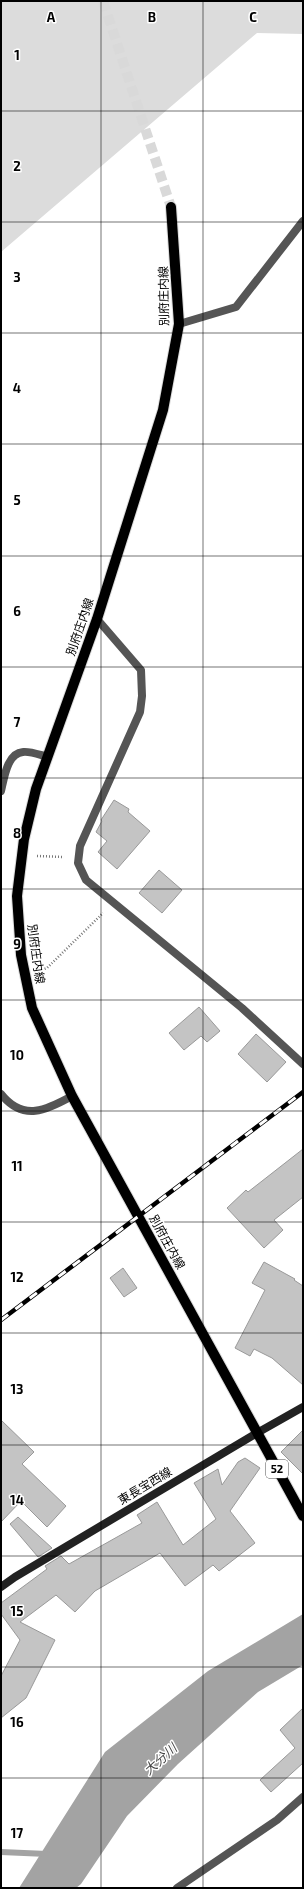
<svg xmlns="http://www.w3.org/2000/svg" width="304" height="1889" font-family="'Exo 2','Noto Sans JP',sans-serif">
	<rect width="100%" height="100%" fill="#fff"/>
	<polygon fill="#dcdcdc" points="1,1 303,1 303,34 257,33 1,252"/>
	<polygon fill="#a3a3a3" points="303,1614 303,1665 258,1692 178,1764 127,1816 81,1884 76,1888 19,1888 105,1752 208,1671"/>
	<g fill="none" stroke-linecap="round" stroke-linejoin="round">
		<polyline stroke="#a3a3a3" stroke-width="6" points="1,1852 47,1854"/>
	</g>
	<g fill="#c4c4c4" stroke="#999">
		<polygon points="114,800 129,809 128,812 150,831 117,869 98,852 107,841 96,832 102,821 101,820"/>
		<polygon points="159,870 182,890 162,913 139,893"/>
		<polygon points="199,1007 220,1031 207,1042 201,1036 184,1050 169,1033"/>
		<polygon points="256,1034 286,1062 267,1082 238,1054"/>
		<polygon points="303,1149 303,1197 274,1220 283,1230 264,1248 227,1208 246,1190 248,1192"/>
		<polygon points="264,1262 295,1279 294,1280 303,1286 303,1385 272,1358 254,1349 250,1356 235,1348 265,1290 252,1283"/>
		<polygon points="123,1268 137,1288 124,1297 110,1278"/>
		<polygon points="1,1420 34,1452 22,1464 66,1506 47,1527 21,1501 1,1522"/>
		<polygon points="303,1430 303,1474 281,1452"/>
		<polygon points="245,1458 260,1468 230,1511 255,1543 219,1571 213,1565 185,1586 160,1553 95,1591 75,1612 56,1595 20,1622 55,1640 26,1698 1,1718 1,1676 20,1640 1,1614 1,1603 47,1569 45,1566 61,1556 69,1564 142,1523 137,1515 157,1502 183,1545 216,1519 194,1483 218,1469 222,1485 238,1462"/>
		<polygon points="18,1517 52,1548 38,1557 10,1524"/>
		<polygon points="303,1708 303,1763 271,1792 260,1780 295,1748 280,1730"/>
	</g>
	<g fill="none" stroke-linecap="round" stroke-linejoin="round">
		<polyline stroke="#d9d9d9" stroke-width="10" stroke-dasharray="10 5" stroke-linecap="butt" points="103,1 171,207"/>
		<defs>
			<polyline id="primary" points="171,207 179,324 163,410 97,619 36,789 24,839 17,896 21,955 32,1008 72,1096 303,1516"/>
		</defs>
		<use href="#primary" stroke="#dbdbdb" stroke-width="12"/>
		<g stroke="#777" stroke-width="2.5" stroke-dasharray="1 2" stroke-linecap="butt">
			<polyline points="37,856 64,857"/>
			<polyline points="39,971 47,968 103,913"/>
		</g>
		<g stroke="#555" stroke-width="8">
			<polyline points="179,324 236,307 303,221"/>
			<polyline points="97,619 141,670 142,696 140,712 80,846 78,863 86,880 242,1008 303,1064"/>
			<path d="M1,791C4,779 7,753 23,752C30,751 40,755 48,757"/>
			<path d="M1,1094C23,1122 47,1110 72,1096"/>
			<polyline points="177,1888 277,1820 303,1797"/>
		</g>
		<polyline stroke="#222" stroke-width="8" points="1,1587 15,1577 257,1433 303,1407"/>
		<use href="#primary" stroke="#000" stroke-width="10"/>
		<defs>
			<polyline id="rail" points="1,1320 303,1092"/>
		</defs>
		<use href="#rail" stroke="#000" stroke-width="4.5"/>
		<use href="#rail" stroke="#fff" stroke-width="3" stroke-dasharray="9" stroke-linecap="butt"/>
	</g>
	<path fill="none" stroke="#000" stroke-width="1" stroke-opacity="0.55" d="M101,1V1888M203,1V1888M1,111H303M1,222H303M1,333H303M1,444H303M1,556H303M1,667H303M1,778H303M1,889H303M1,1000H303M1,1111H303M1,1222H303M1,1333H303M1,1445H303M1,1556H303M1,1667H303M1,1778H303"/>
	<g text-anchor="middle" stroke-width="3" stroke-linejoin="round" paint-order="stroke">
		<rect fill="#fff" stroke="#4c4c4c" stroke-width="1" x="266" y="1460" width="22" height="18" rx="3"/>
		<g font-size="11" font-weight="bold" fill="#000">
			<text x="277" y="1473">52</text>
		</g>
		<g font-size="12" fill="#000" stroke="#fff">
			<text transform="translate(164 296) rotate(-91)" y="4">別府庄内線</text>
			<text transform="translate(80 627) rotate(-71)" y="4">別府庄内線</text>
			<text transform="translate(36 954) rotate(82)" y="4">別府庄内線</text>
			<text transform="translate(167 1242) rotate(61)" y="4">別府庄内線</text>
			<text transform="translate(145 1486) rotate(-31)" y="4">東長宝西線</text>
		</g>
		<g font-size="13" font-style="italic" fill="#444" stroke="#fff">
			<text transform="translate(160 1759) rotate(-42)" y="5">大分川</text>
		</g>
	</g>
	<g font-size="13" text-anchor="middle" font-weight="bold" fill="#000" stroke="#fff" stroke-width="3" stroke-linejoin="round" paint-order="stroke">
		<text x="51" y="22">A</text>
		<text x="152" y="22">B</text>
		<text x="253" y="22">C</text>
		<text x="17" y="60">1</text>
		<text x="17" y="171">2</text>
		<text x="17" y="282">3</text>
		<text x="17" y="393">4</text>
		<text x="17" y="505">5</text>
		<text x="17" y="616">6</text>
		<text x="17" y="727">7</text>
		<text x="17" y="838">8</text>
		<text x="17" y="949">9</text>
		<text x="17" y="1060">10</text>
		<text x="17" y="1171">11</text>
		<text x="17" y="1282">12</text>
		<text x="17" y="1394">13</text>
		<text x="17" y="1505">14</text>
		<text x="17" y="1616">15</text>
		<text x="17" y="1727">16</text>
		<text x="17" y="1838">17</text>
	</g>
	<rect width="304" height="1889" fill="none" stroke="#000000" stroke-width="4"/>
</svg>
